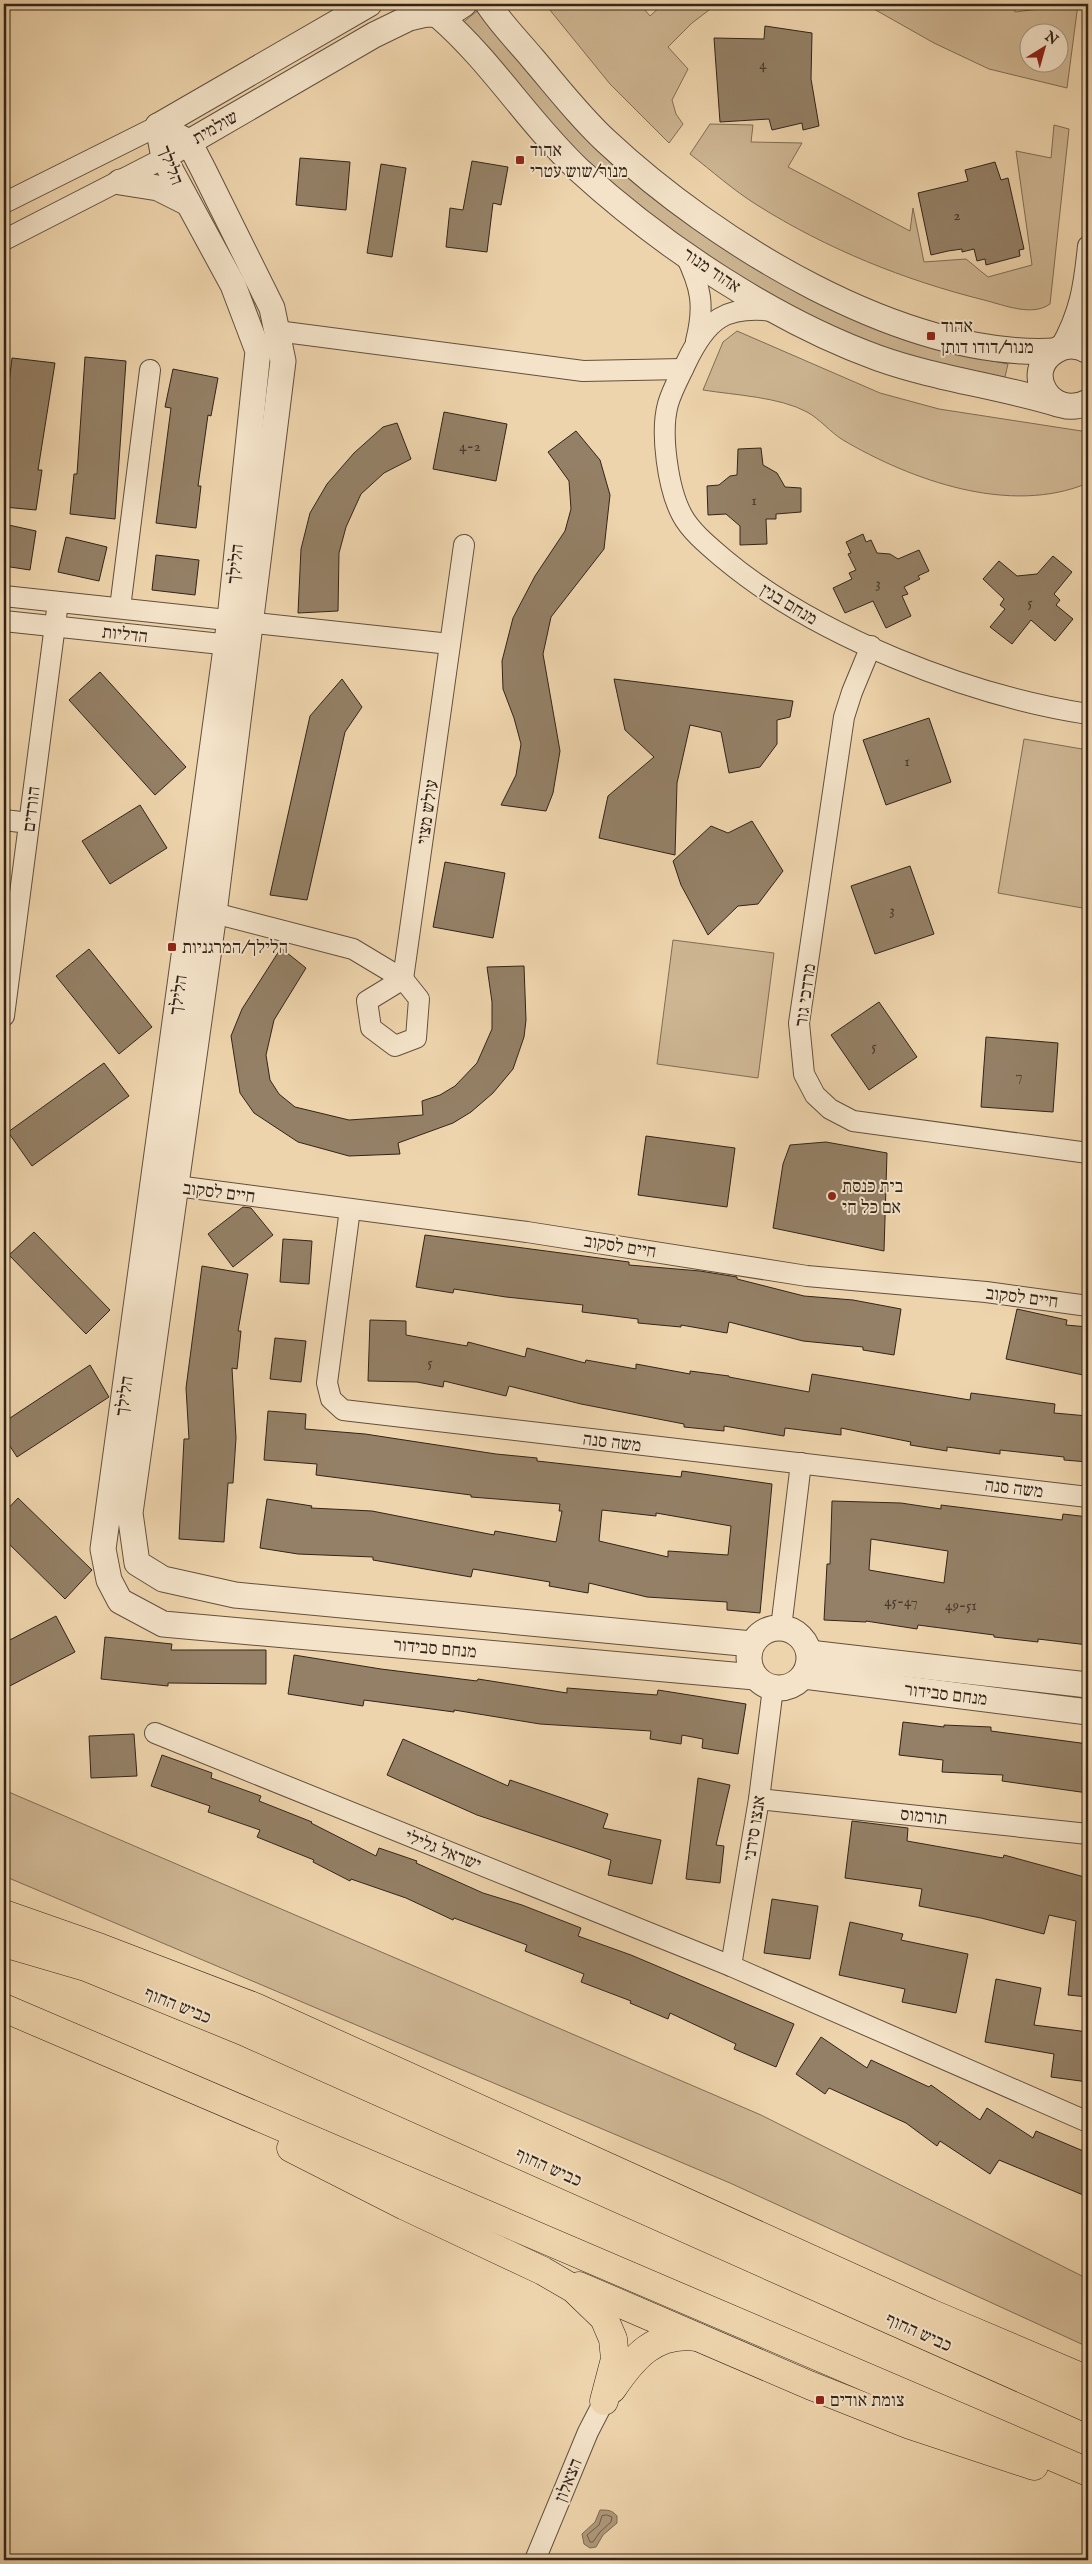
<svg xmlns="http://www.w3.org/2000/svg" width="1092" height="2564" font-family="'IM FELL English','Frank Ruhl Libre',serif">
	<rect width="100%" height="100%" fill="#eed4ac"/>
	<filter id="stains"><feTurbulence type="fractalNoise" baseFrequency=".004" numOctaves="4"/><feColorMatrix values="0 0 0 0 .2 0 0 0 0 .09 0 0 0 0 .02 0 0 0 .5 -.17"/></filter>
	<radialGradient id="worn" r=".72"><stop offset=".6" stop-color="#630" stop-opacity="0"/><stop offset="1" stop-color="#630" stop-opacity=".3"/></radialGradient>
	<g fill="#ceb693" stroke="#806d56" fill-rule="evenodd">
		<polygon points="545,4 640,4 650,16 663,4 717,4 692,23 668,47 688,69 672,100 676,114 683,124 669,143 610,84"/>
		<path d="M865,4H1014L1015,12L1078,4L1067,88L989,69L934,43ZM1060,32V62H1030V32Z"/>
		<path d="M477,11C490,27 504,41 516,57C535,79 552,103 571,124C646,206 783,296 887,333C926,347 967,356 1008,364L1004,381L882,350L762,292L668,229L586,163L461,24Z"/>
		<path d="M710,124L753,125L751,142L802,143L788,167L910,231L913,208L924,262L966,259L988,277L1032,265L1016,151L1051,158L1054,125L1069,129L1050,304C1032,317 1004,305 984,300C904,280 827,249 757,205C733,190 712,171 690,154Z"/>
		<path d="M737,331L880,393L939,409L1088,432V483C1010,516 911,480 843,440C830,432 820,419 807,412C780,397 734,395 703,390L723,342Z"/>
		<polygon points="1024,739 1088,750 1088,909 998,893"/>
		<polygon points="673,940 774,953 758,1078 657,1064"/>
		<polygon points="4,1790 761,2115 1088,2279 1088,2347 730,2183 4,1876"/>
	</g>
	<path fill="#ae987a" stroke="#7c6a54" d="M600,2510C608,2510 612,2510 617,2516V2523L603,2535L596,2547L590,2548L584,2544L582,2534L595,2522Z"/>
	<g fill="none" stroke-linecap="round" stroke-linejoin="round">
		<polygon stroke="#705e4a" stroke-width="1" points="607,2515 612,2517 611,2522 600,2532 593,2542 590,2542 587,2535 599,2525 602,2516"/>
	</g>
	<g fill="#948066" stroke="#32241a" fill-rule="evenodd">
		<polygon points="765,26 812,33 811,79 819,126 803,130 802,123 772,130 769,119 720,122 714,38 764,39"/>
		<polygon points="300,158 350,162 346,210 296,205"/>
		<polygon points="472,161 508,167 501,205 493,203 487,252 446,247 450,208 463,210"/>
		<polygon points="995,162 1001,180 1008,178 1024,249 1019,250 1020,256 986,265 985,259 977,261 974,249 962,252 962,249 948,251 931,255 918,193 968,181 965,170"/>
		<polygon points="381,164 406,168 392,257 367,253"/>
		<polygon points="85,357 126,361 115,519 70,514 74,474 77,474"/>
		<polygon points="12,358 55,363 38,470 42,470 36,510 4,507 4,408 6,408"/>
		<polygon points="173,369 218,378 211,416 208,415 198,486 201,486 196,528 156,523 171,408 165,407"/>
		<polygon points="444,412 507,424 496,481 433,469"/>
		<polygon points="397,423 411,459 384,473 361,494 346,527 339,553 338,611 298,613 301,549 310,513 327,484 354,453 383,427"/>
		<polygon points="576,431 600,460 610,495 604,549 551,617 543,654 560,751 553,793 546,811 501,805 516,775 521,744 514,718 503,689 502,661 513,618 535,576 565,531 571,509 569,481 548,452"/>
		<polygon points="761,448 763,465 777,473 785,487 801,488 801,512 776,514 776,519 766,519 767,544 740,545 740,526 726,514 708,515 707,486 719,485 730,476 737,475 738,449"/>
		<polygon points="4,524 36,531 30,570 4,566"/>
		<polygon points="863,534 866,542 871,540 877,553 890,554 898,559 919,550 929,571 918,576 920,579 904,587 908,594 902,596 911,616 886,628 873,601 845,613 833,588 852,579 849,573 856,570 848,554 851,553 846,542"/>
		<polygon points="66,537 107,547 99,581 58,572"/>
		<polygon points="156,555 199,560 195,595 152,590"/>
		<polygon points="1053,556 1072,572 1054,594 1060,600 1056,605 1073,619 1055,641 1031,620 1012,644 990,627 1005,609 1000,605 1004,599 983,579 999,561 1017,576 1037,574"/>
		<polygon points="100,672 186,767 155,795 69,700"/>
		<polygon points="342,679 362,707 345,732 307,900 270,895 310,716"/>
		<polygon points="614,679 793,701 790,717 777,720 777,744 760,767 729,773 721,732 690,725 677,783 675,855 599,838 608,796 654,757 625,730"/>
		<polygon points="929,718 951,782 886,805 863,740"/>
		<polygon points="140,805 167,848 110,884 82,841"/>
		<polygon points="752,821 783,871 758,904 738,906 708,935 681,885 673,861 711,826 728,833"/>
		<polygon points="445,862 505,873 493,938 433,927"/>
		<polygon points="910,866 934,934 875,954 851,886"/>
		<polygon points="281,948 306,968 274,1020 266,1055 270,1080 279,1094 295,1107 349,1120 423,1115 422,1101 440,1095 455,1086 477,1063 492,1029 492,1002 487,967 524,966 526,1020 524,1037 513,1069 493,1093 471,1112 453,1123 398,1143 400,1154 349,1156 298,1142 254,1113 240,1093 231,1036 242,1009"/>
		<polygon points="89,949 152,1027 119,1054 56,976"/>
		<polygon points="879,1002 917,1057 869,1090 831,1035"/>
		<polygon points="986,1037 1058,1043 1053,1112 981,1107"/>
		<polygon points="104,1063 129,1096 32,1166 8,1132"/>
		<polygon points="646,1136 735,1148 727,1207 638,1195"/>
		<polygon points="826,1142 887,1153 884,1251 773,1228 783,1164 790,1145"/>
		<polygon points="243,1207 251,1208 273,1235 233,1267 208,1234"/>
		<polygon points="34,1232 110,1310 86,1334 9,1255"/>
		<polygon points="425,1235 629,1262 629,1265 700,1271 737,1277 737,1279 804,1296 853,1300 901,1309 894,1355 863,1350 863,1347 803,1341 729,1322 727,1333 681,1325 681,1327 638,1323 638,1319 582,1312 583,1305 506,1297 454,1289 453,1293 416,1287"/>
		<polygon points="283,1239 312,1241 309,1284 280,1282"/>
		<polygon points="202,1266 248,1274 238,1331 241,1331 237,1369 232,1368 236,1438 233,1483 228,1483 224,1542 179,1539 184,1439 189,1439 186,1388"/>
		<polygon points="1017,1309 1067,1320 1066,1325 1088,1327 1088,1376 1006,1359"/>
		<polygon points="370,1320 406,1321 406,1335 467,1346 468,1342 525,1357 527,1348 585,1363 586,1360 636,1369 636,1364 690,1374 690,1371 729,1376 729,1377 809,1392 812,1374 970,1400 971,1393 1055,1404 1054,1413 1088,1416 1088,1462 1064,1460 1064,1457 1000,1450 1000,1454 947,1447 947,1451 910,1445 911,1442 841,1428 841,1435 785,1428 784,1436 724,1426 724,1431 684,1427 684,1424 581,1404 509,1386 506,1396 444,1381 443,1387 417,1382 368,1381"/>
		<polygon points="275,1338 306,1341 301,1382 270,1379"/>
		<polygon points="90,1365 109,1397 17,1457 4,1437 4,1422"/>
		<path d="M268,1411L306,1414L305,1429L365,1434L496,1454L537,1458V1461L681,1477L682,1471L772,1484L760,1613L727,1610V1602L647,1597L589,1583L588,1593L549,1586L550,1582L473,1569L471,1577L373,1560V1557L298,1554L260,1548L267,1499L312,1506L311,1508L372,1511L494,1535L495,1531L556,1542L562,1511H559L560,1504L471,1497V1495L316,1475L317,1464L264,1460ZM602,1510L656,1516V1513L731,1526L728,1555L668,1551V1557L599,1541Z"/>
		<polygon points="18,1498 92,1570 65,1599 4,1539 4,1513"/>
		<path d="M832,1501L901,1503L941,1509V1505L1062,1520L1063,1514L1088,1517V1645L1038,1639V1642L994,1637V1635L918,1625L917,1629L866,1621V1622L824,1620L827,1564H830ZM871,1539L948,1551L944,1583L869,1570Z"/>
		<polygon points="56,1616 75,1652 4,1689 4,1643"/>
		<polygon points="105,1637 172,1644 171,1650 266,1650 266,1684 168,1683 168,1686 101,1679"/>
		<polygon points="294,1655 381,1669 477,1681 478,1679 567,1693 567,1688 657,1695 658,1690 746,1704 738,1754 702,1748 703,1739 682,1735 681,1744 650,1739 651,1731 540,1724 454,1710 454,1712 364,1700 363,1706 288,1694"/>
		<polygon points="903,1722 944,1727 944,1725 991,1727 991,1731 1088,1744 1088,1793 1002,1781 1003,1775 942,1772 943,1760 899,1755"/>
		<polygon points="134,1734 137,1776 91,1778 89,1736"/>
		<polygon points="403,1739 508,1786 510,1780 608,1814 603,1828 661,1840 652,1884 608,1875 611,1860 477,1815 387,1775"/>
		<polygon points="162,1755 212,1773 211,1778 261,1796 259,1801 312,1822 311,1823 376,1856 379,1848 417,1861 416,1863 483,1893 522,1905 581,1928 578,1936 631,1955 794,2024 776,2067 734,2049 736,2044 670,2013 668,2019 630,2003 631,2001 581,1982 584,1974 525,1951 527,1945 454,1918 453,1920 406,1898 351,1879 350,1881 313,1862 314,1860 257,1837 260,1830 208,1812 210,1806 151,1786"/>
		<polygon points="698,1778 730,1785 716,1845 724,1846 720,1883 686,1879"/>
		<polygon points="852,1821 908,1828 907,1841 1003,1858 1004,1855 1088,1878 1088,1997 1068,1995 1076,1921 1049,1915 1044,1934 981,1918 919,1906 922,1889 845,1878"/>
		<polygon points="772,1899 818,1906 810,1959 764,1953"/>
		<polygon points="850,1922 903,1934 901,1940 968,1954 956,2013 902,2002 905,1989 839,1975"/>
		<polygon points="996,1979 1041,1988 1034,2025 1088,2032 1088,2082 1051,2077 1054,2054 985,2042"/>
		<polygon points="821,2037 867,2068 871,2060 929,2087 931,2085 980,2120 987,2108 1033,2138 1036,2131 1088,2153 1088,2197 999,2160 990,2174 940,2141 937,2146 906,2123 829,2088 825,2094 796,2074"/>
	</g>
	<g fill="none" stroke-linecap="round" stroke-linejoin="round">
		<defs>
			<g id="minor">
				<polyline points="4,203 158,126"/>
				<polyline points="4,240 164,158"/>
				<path d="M685,254C701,287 705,305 696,341"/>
				<polyline points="1084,303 1088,343"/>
				<path d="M774,311C725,305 707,319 686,363C680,376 672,390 668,404C660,433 668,489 682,515C691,532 710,547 724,559C816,636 970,696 1088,714"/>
				<polyline points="277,331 583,371 683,369"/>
				<path d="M1060,348C1080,313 1084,286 1088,246"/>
				<polyline points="4,596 450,644"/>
				<polyline points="120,608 150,370"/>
				<polyline points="4,621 240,646"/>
				<polyline points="871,646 852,692 844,717 799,1023 804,1074 815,1095 830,1109 853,1121 1088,1153"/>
				<polyline points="4,820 29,823"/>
				<polyline points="214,913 353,949 403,979 464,545"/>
				<polygon points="403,979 419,999 416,1038 395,1046 371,1028 367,1001"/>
				<polyline points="4,1016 58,602"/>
				<polyline points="161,1184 527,1232 807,1276 986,1292 1088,1306"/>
				<polyline points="350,1209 327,1383 331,1399 343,1410 1088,1497"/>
				<polyline points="781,1628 801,1463"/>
				<polyline points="155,1733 731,1966 1088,2122"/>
				<polyline points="759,1799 1088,1834"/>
				<polyline points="731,1966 759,1799 773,1688"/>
				<polyline points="535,2560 588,2432 604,2401"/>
			</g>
			<g id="tertiary">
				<path d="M488,4C501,24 518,41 533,59C557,87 579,116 606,141C714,242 902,359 1054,351"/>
				<polyline points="426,14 447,15 464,4"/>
				<path d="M439,16C492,62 528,122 579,170C661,245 773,320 878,358C937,379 999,386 1058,404"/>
				<polyline points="158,126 164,158 233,285 258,351 230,619 103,1549 109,1580 120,1601 163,1624 755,1677"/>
				<polyline points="158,126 189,142 203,169 272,308 283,361 214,913 130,1513 137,1563 163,1579 235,1595 752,1644"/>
				<polyline points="158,126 369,4"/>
				<polyline points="174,151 374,35 409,18 426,14"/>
				<polyline points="120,182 158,188 186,202"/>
				<path d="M1088,351C1078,345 1066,344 1055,351C1021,372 1051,421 1088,402"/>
				<circle cx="779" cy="1658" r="30"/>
				<polyline points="809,1653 1088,1685"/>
				<polyline points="804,1676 1088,1712"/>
			</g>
			<g id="motorway">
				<polyline points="4,1914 101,1948 255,2007 930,2313 1088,2380"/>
				<polyline points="4,1943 86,1967 243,2031 1088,2408"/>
				<polyline points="4,2008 1088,2472"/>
				<polyline points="291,2148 405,2206 543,2271 574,2289 604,2318 613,2339 615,2359 604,2401"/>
				<polyline points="579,2286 809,2385 910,2425 1034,2466"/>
				<path d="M612,2389C633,2358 655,2331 697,2337"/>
			</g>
		</defs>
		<use href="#minor" stroke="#61503e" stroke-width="22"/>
		<use href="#tertiary" stroke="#61503e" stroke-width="27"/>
		<use href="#motorway" stroke="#32241a" stroke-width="29"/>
		<use href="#minor" stroke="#f4e3c9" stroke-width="20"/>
		<use href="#tertiary" stroke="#f4e3c9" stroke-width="25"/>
		<use href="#motorway" stroke="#eed4ac" stroke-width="28"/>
	</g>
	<g fill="#8f2418" stroke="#f4e3c9" stroke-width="2">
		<rect x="515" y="155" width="10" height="10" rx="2.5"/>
		<rect x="926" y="331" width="10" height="10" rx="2.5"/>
		<rect x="167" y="942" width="10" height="10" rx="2.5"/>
		<circle cx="832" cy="1196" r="5"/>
		<rect x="815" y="2395" width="10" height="10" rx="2.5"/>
	</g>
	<g text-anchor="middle" stroke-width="4" stroke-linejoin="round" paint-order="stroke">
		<g font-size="15" fill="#4a3b2d">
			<text x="763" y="69">4</text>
			<text x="957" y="220">2</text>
			<text x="470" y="451">4-2</text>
			<text x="754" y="505">1</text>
			<text x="878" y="588">3</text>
			<text x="1030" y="607">5</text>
			<text x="907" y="766">1</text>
			<text x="892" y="915">3</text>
			<text x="874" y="1051">5</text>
			<text x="1019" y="1080">7</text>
			<text x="430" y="1367">5</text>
			<text x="901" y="1606">45-47</text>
			<text x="961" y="1610">49-51</text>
		</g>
		<g font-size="18" fill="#32241a" stroke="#f4e3c9">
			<text transform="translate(215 127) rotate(-30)" y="6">שולמית</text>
			<text transform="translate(171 165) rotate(69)" y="6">הלילך</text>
			<text transform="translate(712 270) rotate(34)" y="6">אהוד מנור</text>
			<text transform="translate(235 564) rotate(-84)" y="6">הלילך</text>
			<text transform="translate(789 604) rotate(31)" y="6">מנחם בגין</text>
			<text transform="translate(125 634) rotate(6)" y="6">הדליות</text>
			<text transform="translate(31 809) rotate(-83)" y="6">הורדים</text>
			<text transform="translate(427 812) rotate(-82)" y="6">עולש מצוי</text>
			<text transform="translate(178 995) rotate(-82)" y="6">הלילך</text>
			<text transform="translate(805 995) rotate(-82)" y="6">מרדכי גור</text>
			<text transform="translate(219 1192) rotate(7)" y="6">חיים לסקוב</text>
			<text transform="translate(620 1246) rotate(9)" y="6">חיים לסקוב</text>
			<text transform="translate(1022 1297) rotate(7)" y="6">חיים לסקוב</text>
			<text transform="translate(124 1396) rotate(-82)" y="6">הלילך</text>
			<text transform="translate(612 1442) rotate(7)" y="6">משה סנה</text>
			<text transform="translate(1014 1488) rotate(7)" y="6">משה סנה</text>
			<text transform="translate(435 1648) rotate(5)" y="6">מנחם סבידור</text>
			<text transform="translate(946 1694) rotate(7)" y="6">מנחם סבידור</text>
			<text transform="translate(924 1816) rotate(6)" y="6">תורמוס</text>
			<text transform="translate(754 1828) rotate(-81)" y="6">אנצו סירני</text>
			<text transform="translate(443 1850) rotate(22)" y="6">ישראל גלילי</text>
			<text transform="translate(178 2005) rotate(22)" y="6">כביש החוף</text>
			<text transform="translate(549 2167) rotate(24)" y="6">כביש החוף</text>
			<text transform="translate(919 2332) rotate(24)" y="6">כביש החוף</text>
			<text transform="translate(568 2480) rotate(-68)" y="6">הצאלון</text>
		</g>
		<g font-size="18" fill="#32241a" stroke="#f4e3c9" text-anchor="start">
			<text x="530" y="156">אהוד<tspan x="530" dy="21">מנור/שוש עטרי</tspan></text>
			<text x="941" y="332">אהוד<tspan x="941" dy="21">מנור/דודו דותן</tspan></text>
			<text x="182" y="953">הלילך/המרגניות</text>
			<text x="842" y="1192">בית כנסת<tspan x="842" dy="21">אם כל חי</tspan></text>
			<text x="830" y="2406">צומת אודים</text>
		</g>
	</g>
	<rect width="1092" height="2564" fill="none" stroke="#eed4ac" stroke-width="20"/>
	<rect x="5" y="5" width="1082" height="2554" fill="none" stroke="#32241a" stroke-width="2.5"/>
	<rect x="10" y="10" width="1072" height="2544" fill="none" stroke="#32241a"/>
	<g transform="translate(1044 48) rotate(37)"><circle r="24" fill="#f4e3c9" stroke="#a69783"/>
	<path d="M0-4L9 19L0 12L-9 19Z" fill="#8f2418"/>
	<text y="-8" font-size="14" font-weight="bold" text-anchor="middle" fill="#32241a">N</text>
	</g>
	<rect width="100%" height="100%" filter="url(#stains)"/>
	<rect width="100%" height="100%" fill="url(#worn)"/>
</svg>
